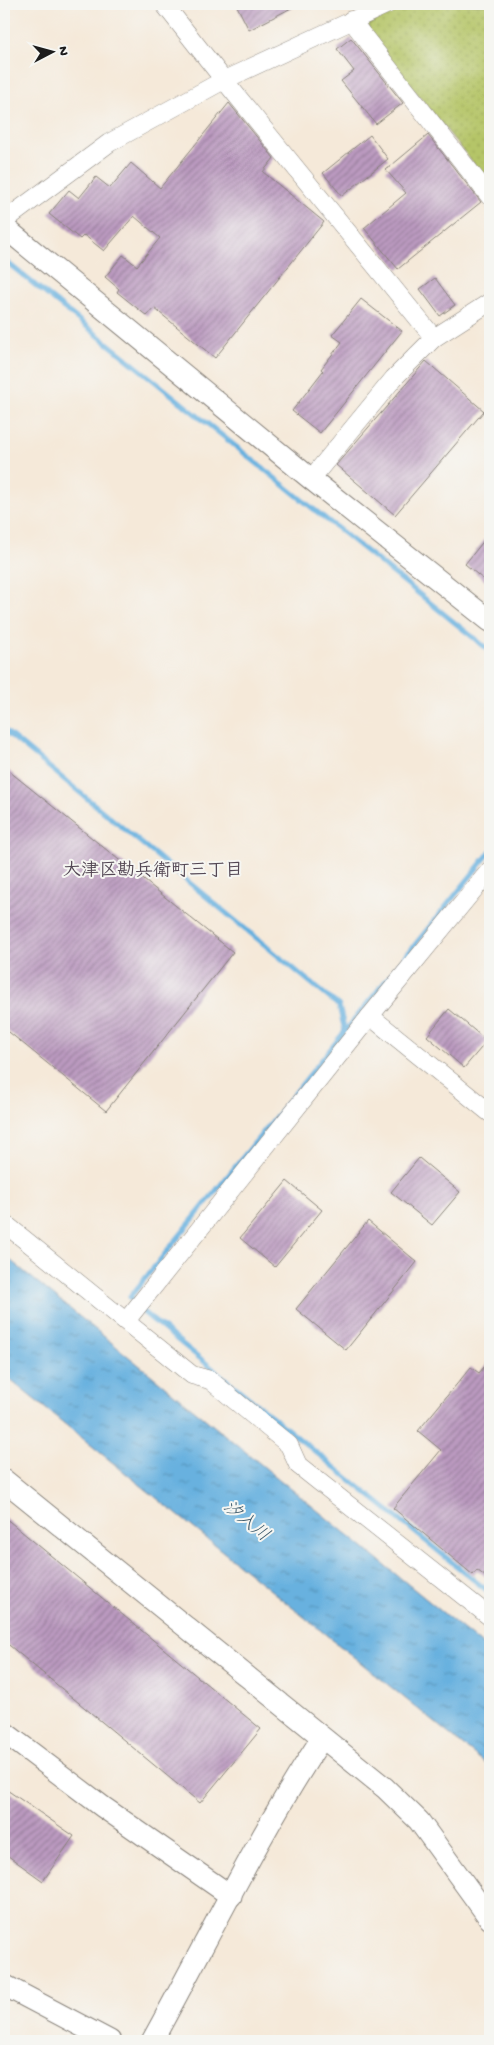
<svg xmlns="http://www.w3.org/2000/svg" width="494" height="2045" font-family="'Gochi Hand','Klee One',sans-serif">
	<defs>
		<pattern id="park-dots" width="8" height="8" patternUnits="userSpaceOnUse" patternTransform="scale(1.25)"><rect width="8" height="8" fill="#b5c567"/><path d="M2 2h.1M6 6h.1" fill="none" stroke="#9ba959" stroke-width="1.8" stroke-linecap="round"/></pattern>
		<pattern id="water-ripples" width="26" height="14" patternUnits="userSpaceOnUse" patternTransform="scale(1.25)"><rect width="26" height="14" fill="#67b1df"/><path d="M2 4q2-2 4 0t4 0M15 11q2-2 4 0t4 0" fill="none" stroke="#548fb4"/></pattern>
		<pattern id="building-hatch" width="6" height="6" patternUnits="userSpaceOnUse" patternTransform="scale(1.25)"><rect width="6" height="6" fill="#bb9ac0"/><path d="M-1 1l2-2M0 6l6-6M5 7l2-2" fill="none" stroke="#977d9b"/></pattern>
	</defs>
	<rect width="100%" height="100%" fill="#f6f6f2"/>
	<filter id="ink" filterUnits="userSpaceOnUse"><feTurbulence type="fractalNoise" baseFrequency=".02" numOctaves="2"/><feDisplacementMap in="SourceGraphic" scale="10" xChannelSelector="R" yChannelSelector="G"/><feConvolveMatrix kernelMatrix="1 2 1 2 8 2 1 2 1" color-interpolation-filters="sRGB"/></filter>
	<filter id="wash" filterUnits="userSpaceOnUse"><feTurbulence type="fractalNoise" baseFrequency=".0096" numOctaves="4" result="noise"/><feDisplacementMap in="SourceGraphic" scale="20" xChannelSelector="R" yChannelSelector="G"/><feGaussianBlur stdDeviation="1.12" result="paint"/><feColorMatrix in="noise" values="0 0 0 0 0 0 0 0 0 0 0 0 0 0 0 0 0 1.4 0 .05"/><feComposite in="paint" operator="in"/></filter>
	<g filter="url(#wash)">
		<rect width="100%" height="100%" fill="#f5e9d9"/>
		<polygon fill="url(#park-dots)" stroke="#687042" points="412,4 490,4 490,184 368,33 369,24"/>
		<polygon fill="url(#water-ripples)" stroke="#42667e" points="4,1255 490,1651 490,1767 4,1375"/>
		<g fill="none" stroke-linecap="round" stroke-linejoin="round">
			<g stroke="#67b1df" stroke-width="5">
				<polyline points="4,260 490,651"/>
				<polyline points="4,730 339,1006 345,1031 130,1297 144,1313 490,1593"/>
				<polyline points="345,1031 490,852"/>
			</g>
		</g>
		<g id="blocks">
			<g fill="url(#building-hatch)">
				<polygon points="236,4 299,4 249,30"/>
				<polygon points="351,38 403,103 376,124 341,81 354,71 337,49"/>
				<polygon points="229,103 274,158 263,172 324,222 215,358 154,308 147,316 117,292 119,289 105,277 123,255 137,266 160,238 134,216 104,251 84,235 80,239 49,214 69,190 79,198 96,177 110,188 131,163 160,188"/>
				<polygon points="370,135 388,159 342,196 323,173"/>
				<polygon points="428,135 481,202 398,269 364,228 406,193 386,170"/>
				<polygon points="435,278 455,305 440,316 420,289"/>
				<polygon points="361,299 402,331 320,433 292,411 323,371 321,369 342,342 332,335"/>
				<polygon points="426,361 484,411 395,515 336,465"/>
				<polygon points="490,533 490,585 465,564"/>
				<polygon points="4,767 233,952 106,1111 4,1028"/>
				<polygon points="449,1009 487,1041 464,1068 427,1036"/>
				<polygon points="419,1158 460,1192 432,1225 391,1192"/>
				<polygon points="287,1181 322,1210 275,1267 240,1238"/>
				<polygon points="368,1221 417,1262 346,1350 296,1309"/>
				<polygon points="490,1360 490,1580 477,1570 473,1575 393,1508 441,1450 418,1431 471,1367 479,1373"/>
				<polygon points="4,1517 261,1729 200,1803 4,1641"/>
				<polygon points="4,1788 74,1836 43,1881 4,1853"/>
			</g>
		</g>
	</g>
	<g filter="url(#ink)">
		<use href="#blocks" fill-opacity="0" stroke="#88827a" stroke-width="1"/>
		<g fill="none" stroke-linecap="round" stroke-linejoin="round">
			<defs>
				<g id="minor">
					<polyline points="164,4 224,80 434,338"/>
					<polyline points="351,20 490,197"/>
					<polyline points="4,221 109,143 224,80 388,4"/>
					<polyline points="311,479 394,378 434,338 490,302"/>
					<polyline points="370,1016 490,1113"/>
					<polyline points="4,1223 192,1375 210,1380 289,1445 298,1465 490,1617"/>
					<polyline points="126,1321 370,1016 490,870"/>
				</g>
				<g id="tertiary">
					<polyline points="4,227 311,479 490,621"/>
					<polyline points="4,1480 385,1788 419,1821 490,1919"/>
					<polyline points="4,1732 103,1807 231,1896"/>
					<polyline points="4,1985 110,2041"/>
					<path d="M152,2041C208,1940 258,1835 322,1738"/>
				</g>
			</defs>
			<use href="#minor" stroke="#88827a" stroke-width="19"/>
			<use href="#tertiary" stroke="#88827a" stroke-width="23"/>
			<use href="#minor" stroke="#fff" stroke-width="18"/>
			<use href="#tertiary" stroke="#fff" stroke-width="21"/>
		</g>
	</g>
	<g text-anchor="middle" stroke-width="4" stroke-linejoin="round" paint-order="stroke">
		<g font-size="18" font-weight="bold" fill="#544855" stroke="#f6f6f2">
			<text x="153" y="875">大津区勘兵衛町三丁目</text>
		</g>
		<g font-size="18" font-style="italic" fill="#3a586a" stroke="#f6f6f2">
			<text transform="translate(247 1520) rotate(39)" y="6">汐入川</text>
		</g>
	</g>
	<rect width="494" height="2045" fill="none" stroke="#f6f6f2" stroke-width="20"/>
	<g transform="translate(52 52) rotate(84)" stroke="#f6f6f2" stroke-width="4" paint-order="stroke">
	<path d="M0-4L9 19L0 12L-9 19Z" fill="#1c1c1c"/>
	<text y="-8" font-size="14" font-weight="bold" text-anchor="middle" fill="#1c1c1c">N</text>
	</g>
</svg>
